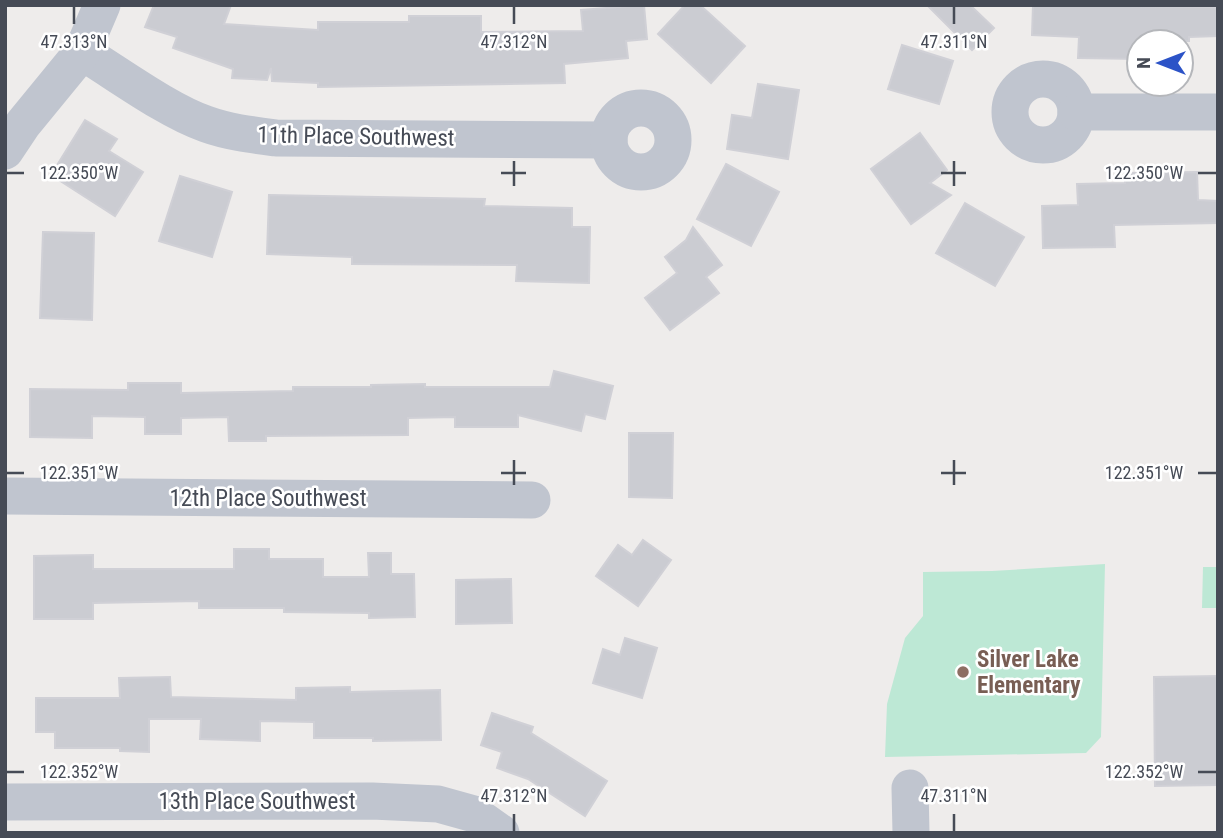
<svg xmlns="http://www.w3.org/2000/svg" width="1223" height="838" font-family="'Roboto Condensed',sans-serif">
	<rect width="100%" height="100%" fill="#eeeceb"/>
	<g fill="#bde8d5">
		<polygon points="1105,564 1101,737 1086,753 885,757 887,704 905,638 923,616 923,572 992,571"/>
		<polygon points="1203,567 1218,567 1218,608 1202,608"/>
	</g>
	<g fill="#cbccd2" stroke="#d0d0d6" stroke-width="2">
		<polygon points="154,5 231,5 224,24 318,30 318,22 409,22 409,16 481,16 481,32 583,31 581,10 644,5 647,39 626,41 628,58 564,64 565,83 318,87 318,83 272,81 271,68 267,80 232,78 233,69 173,48 177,37 145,27"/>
		<polygon points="685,5 700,5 745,46 711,83 658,34"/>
		<polygon points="927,5 970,5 994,28 972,50"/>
		<polygon points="1033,5 1218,7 1218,36 1189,37 1189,41 1139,42 1139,59 1078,58 1079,37 1032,35"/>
		<polygon points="902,45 953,61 939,104 888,89"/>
		<polygon points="758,84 799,90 788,159 727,149 732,115 752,118"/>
		<polygon points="85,120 117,139 109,151 143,172 115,216 51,175"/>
		<polygon points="920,133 947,170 930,183 951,195 911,224 871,169"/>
		<polygon points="726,164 779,192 751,246 697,219"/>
		<polygon points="1197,172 1198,200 1218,201 1218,223 1114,225 1115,247 1043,248 1042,206 1078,205 1077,184 1125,183 1125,173"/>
		<polygon points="180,176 232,192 212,257 159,241"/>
		<polygon points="269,195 485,199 484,206 572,208 572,227 590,227 589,283 516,281 517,265 352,264 352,257 267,254"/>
		<polygon points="965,203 1024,237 995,286 936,253"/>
		<polygon points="693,227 722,265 706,277 719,293 670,330 645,298 677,273 665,257 686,240"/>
		<polygon points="43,232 94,233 92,320 40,318"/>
		<polygon points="554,371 613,386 605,419 585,414 581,431 518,415 518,427 455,427 455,417 408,418 408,435 266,436 266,441 229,441 228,417 181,418 181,434 145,434 145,417 92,416 92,438 30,437 30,389 128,390 128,383 181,383 181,393 293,391 293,387 371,387 371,385 425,384 425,387 550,387"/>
		<polygon points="629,433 673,433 672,498 629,497"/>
		<polygon points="643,540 671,560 638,606 596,576 618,545 632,555"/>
		<polygon points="234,549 269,549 269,559 323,559 323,577 369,577 368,553 391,553 391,574 414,574 415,617 369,618 369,613 284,612 284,608 199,608 199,601 93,603 93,619 34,619 34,556 93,555 93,569 234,569"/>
		<polygon points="511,579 512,623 456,624 456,580"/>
		<polygon points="625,638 657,648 642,698 593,683 603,649 620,655"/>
		<polygon points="1218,676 1218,785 1155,786 1154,677"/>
		<polygon points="170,677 171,697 296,700 296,688 350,687 350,692 440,690 441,740 373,741 373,738 314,738 314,722 260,721 260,741 200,739 201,719 149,719 149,752 120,751 120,748 55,748 55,732 36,732 36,698 120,698 119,678"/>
		<polygon points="492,713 533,727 531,733 607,781 585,816 528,779 497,768 502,752 481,745"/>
	</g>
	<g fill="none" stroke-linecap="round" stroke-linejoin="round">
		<g stroke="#c0c5cf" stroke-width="37">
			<path d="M82,52C118,74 168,111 206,124C228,132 253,135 276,138L609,140"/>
			<circle cx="1043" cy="112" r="33"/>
			<circle cx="641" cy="140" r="32"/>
			<polyline points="1076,112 1218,112"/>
			<polyline points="5,151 23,124 82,52 102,5"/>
			<polyline points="5,496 532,500"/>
			<polyline points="910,788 911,833"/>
			<polyline points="5,802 372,801 438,804 474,814 501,833"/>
		</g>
	</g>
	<path fill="none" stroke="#464b56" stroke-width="2.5" d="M74,7V24M514,7V24M954,7V24M514,161V186M954,161V186M7,173H24M501,173H526M941,173H966M1198,173H1216M514,460V485M954,460V485M7,473H24M501,473H526M941,473H966M1198,473H1216M7,772H24M1198,772H1216M514,814V831M954,814V831"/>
	<circle fill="#8d6e63" stroke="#fff" stroke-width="2.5" cx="963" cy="672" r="7"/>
	<g text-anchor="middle" stroke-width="5" stroke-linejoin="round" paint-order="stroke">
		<g font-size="23" fill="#464b56" stroke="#fff">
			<text transform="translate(356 136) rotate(1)" y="8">11th Place Southwest</text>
			<text x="268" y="506">12th Place Southwest</text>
			<text x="257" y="809">13th Place Southwest</text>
		</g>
		<g font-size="23" font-weight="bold" fill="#785e54" stroke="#fff" text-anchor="start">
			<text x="977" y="667">Silver Lake<tspan x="977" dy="26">Elementary</tspan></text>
		</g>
	</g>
	<g font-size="18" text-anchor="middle" fill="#464b56" stroke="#fff" stroke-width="5" stroke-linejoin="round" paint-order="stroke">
		<text x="74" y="48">47.313°N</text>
		<text x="514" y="48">47.312°N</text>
		<text x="954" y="48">47.311°N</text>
		<text x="1144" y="179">122.350°W</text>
		<text x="79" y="179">122.350°W</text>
		<text x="1144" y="479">122.351°W</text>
		<text x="79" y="479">122.351°W</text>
		<text x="1144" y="778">122.352°W</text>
		<text x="79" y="778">122.352°W</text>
		<text x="514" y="802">47.312°N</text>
		<text x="954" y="802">47.311°N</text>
	</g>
	<rect width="1223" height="838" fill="none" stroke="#464b56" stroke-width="14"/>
	<g transform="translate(1160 63) rotate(270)"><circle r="33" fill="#ffffff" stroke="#b5b7bb" stroke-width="2"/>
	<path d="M0-5L12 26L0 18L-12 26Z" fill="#2c53c7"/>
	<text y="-10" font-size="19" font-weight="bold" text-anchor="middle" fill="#464b56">N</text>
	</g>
</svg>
